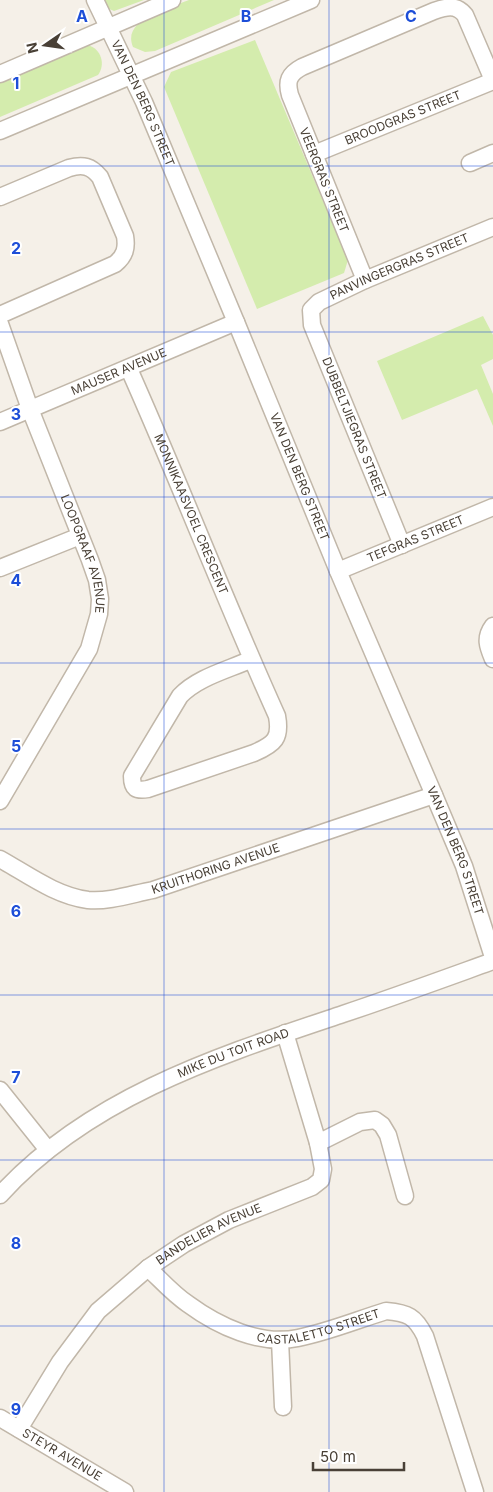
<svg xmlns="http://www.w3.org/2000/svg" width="493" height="1492" font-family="Inter,sans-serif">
	<rect width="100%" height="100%" fill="#f5f0e8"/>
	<g fill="#d4ecad">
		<polygon points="102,0 144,0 114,11 107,8"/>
		<path d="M189,0H274L155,51L145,52L133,47C121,19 170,8 189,0Z"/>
		<polygon points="255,40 348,260 344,273 257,309 164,87 171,72"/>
		<path d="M88,45C101,49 106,64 98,75L0,117V80Z"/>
		<polygon points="483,316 493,335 493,359 481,365 493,394 493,426 477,389 402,420 377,361"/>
	</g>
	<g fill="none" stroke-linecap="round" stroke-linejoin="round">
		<defs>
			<g id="minor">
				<path id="s1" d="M95,0L144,102L236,322L338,571L434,795L464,866L493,957"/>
				<polyline points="0,74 172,0"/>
				<polyline points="0,131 311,0"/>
				<path id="s2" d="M314,154L493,81"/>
				<polyline points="470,163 493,153"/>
				<path d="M0,197L69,168C83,164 91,166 100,177L125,236C127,248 125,256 115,264L0,315"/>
				<path d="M365,280L290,95C286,81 289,74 302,67L434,11C446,7 456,4 465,15L493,80"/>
				<path id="s3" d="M0,324L30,409L90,560L97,580L100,599L99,614L89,649L0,801"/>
				<path id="s4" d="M129,369C180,483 225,601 277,716C281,738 275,744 254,753L148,789C136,791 132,789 132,776L180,696C198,677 228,670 252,659"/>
				<path id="s5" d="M0,422L236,322"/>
				<path id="s6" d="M402,545L312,325L311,310L319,302L365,280L493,227"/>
				<polyline points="0,568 80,536"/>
				<path id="s7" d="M338,571L493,507"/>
				<path d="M493,626C484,638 488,647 493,659"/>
				<path id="s8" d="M0,859C27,874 56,896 88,900C109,902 132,894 153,890L434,795"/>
				<polyline points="0,1090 48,1150"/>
				<polyline points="318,1143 360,1122 375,1120 382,1125 388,1135 405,1196"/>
				<path id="s9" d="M0,1195C90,1096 221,1055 343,1014C394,997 443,979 493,961"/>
				<path id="s10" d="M148,1268C161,1280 173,1294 188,1304C218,1326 260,1346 298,1338C328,1332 357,1320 386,1311C408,1313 415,1316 425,1336L475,1492"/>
				<polyline points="280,1340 283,1407"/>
				<path id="s11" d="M0,1418L125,1492"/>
				<path id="s12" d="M19,1429L60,1362L98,1311L148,1268L184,1244L229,1220L312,1187L321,1180L323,1169L318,1143L285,1033"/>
			</g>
		</defs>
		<use href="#minor" stroke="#c1b7a9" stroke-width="19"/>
		<use href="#minor" stroke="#fff" stroke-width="16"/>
	</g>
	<path fill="none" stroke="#1d4ed8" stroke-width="1" stroke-opacity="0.55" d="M164,0V1492M329,0V1492M0,166H493M0,332H493M0,497H493M0,663H493M0,829H493M0,995H493M0,1160H493M0,1326H493"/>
	<g text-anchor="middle" stroke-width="4" stroke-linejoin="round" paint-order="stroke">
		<g font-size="12" fill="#494036" stroke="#fff">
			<text dy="4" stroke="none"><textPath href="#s1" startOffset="114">VAN DEN BERG STREET</textPath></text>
			<text dy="4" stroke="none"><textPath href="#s2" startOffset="96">BROODGRAS STREET</textPath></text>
			<text transform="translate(324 180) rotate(68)" y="4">VEERGRAS STREET</text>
			<text dy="4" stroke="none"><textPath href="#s6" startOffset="352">PANVINGERGRAS STREET</textPath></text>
			<text dy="4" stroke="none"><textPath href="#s5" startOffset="129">MAUSER AVENUE</textPath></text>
			<text transform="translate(354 428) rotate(68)" y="4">DUBBELTJIEGRAS STREET</text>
			<text dy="4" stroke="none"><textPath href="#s1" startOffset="519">VAN DEN BERG STREET</textPath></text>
			<text dy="4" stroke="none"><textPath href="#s4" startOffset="158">MONNIKAASVOEL CRESCENT</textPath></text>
			<text dy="4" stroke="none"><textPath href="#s7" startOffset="84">TEFGRAS STREET</textPath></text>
			<text dy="4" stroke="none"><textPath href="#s3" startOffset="245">LOOPGRAAF AVENUE</textPath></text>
			<text dy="4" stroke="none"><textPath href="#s1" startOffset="924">VAN DEN BERG STREET</textPath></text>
			<text dy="4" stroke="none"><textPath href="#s8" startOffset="230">KRUITHORING AVENUE</textPath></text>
			<text dy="4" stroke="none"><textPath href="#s9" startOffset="276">MIKE DU TOIT ROAD</textPath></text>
			<text dy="4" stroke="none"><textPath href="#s12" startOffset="278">BANDELIER AVENUE</textPath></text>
			<text dy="4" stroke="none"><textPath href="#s10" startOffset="194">CASTALETTO STREET</textPath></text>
			<text dy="4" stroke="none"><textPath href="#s11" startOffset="72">STEYR AVENUE</textPath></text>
		</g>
	</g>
	<g font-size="16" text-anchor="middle" font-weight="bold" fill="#1d4ed8" stroke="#fff" stroke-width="4" stroke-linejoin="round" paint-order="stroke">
		<text x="82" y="22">A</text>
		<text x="246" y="22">B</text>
		<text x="411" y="22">C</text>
		<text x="16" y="89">1</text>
		<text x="16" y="254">2</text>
		<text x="16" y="420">3</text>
		<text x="16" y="586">4</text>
		<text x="16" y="752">5</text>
		<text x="16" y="917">6</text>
		<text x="16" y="1083">7</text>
		<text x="16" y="1249">8</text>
		<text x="16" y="1415">9</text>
	</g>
	<g transform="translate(45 45) rotate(257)" stroke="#ffffff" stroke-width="4" paint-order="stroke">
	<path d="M0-4L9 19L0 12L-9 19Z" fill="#494036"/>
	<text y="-8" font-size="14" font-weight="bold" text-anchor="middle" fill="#494036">N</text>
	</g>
	<path d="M313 1462v8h91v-8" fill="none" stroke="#494036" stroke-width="2.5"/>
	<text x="320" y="1462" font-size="15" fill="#494036" stroke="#ffffff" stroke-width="4" paint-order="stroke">50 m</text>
</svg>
